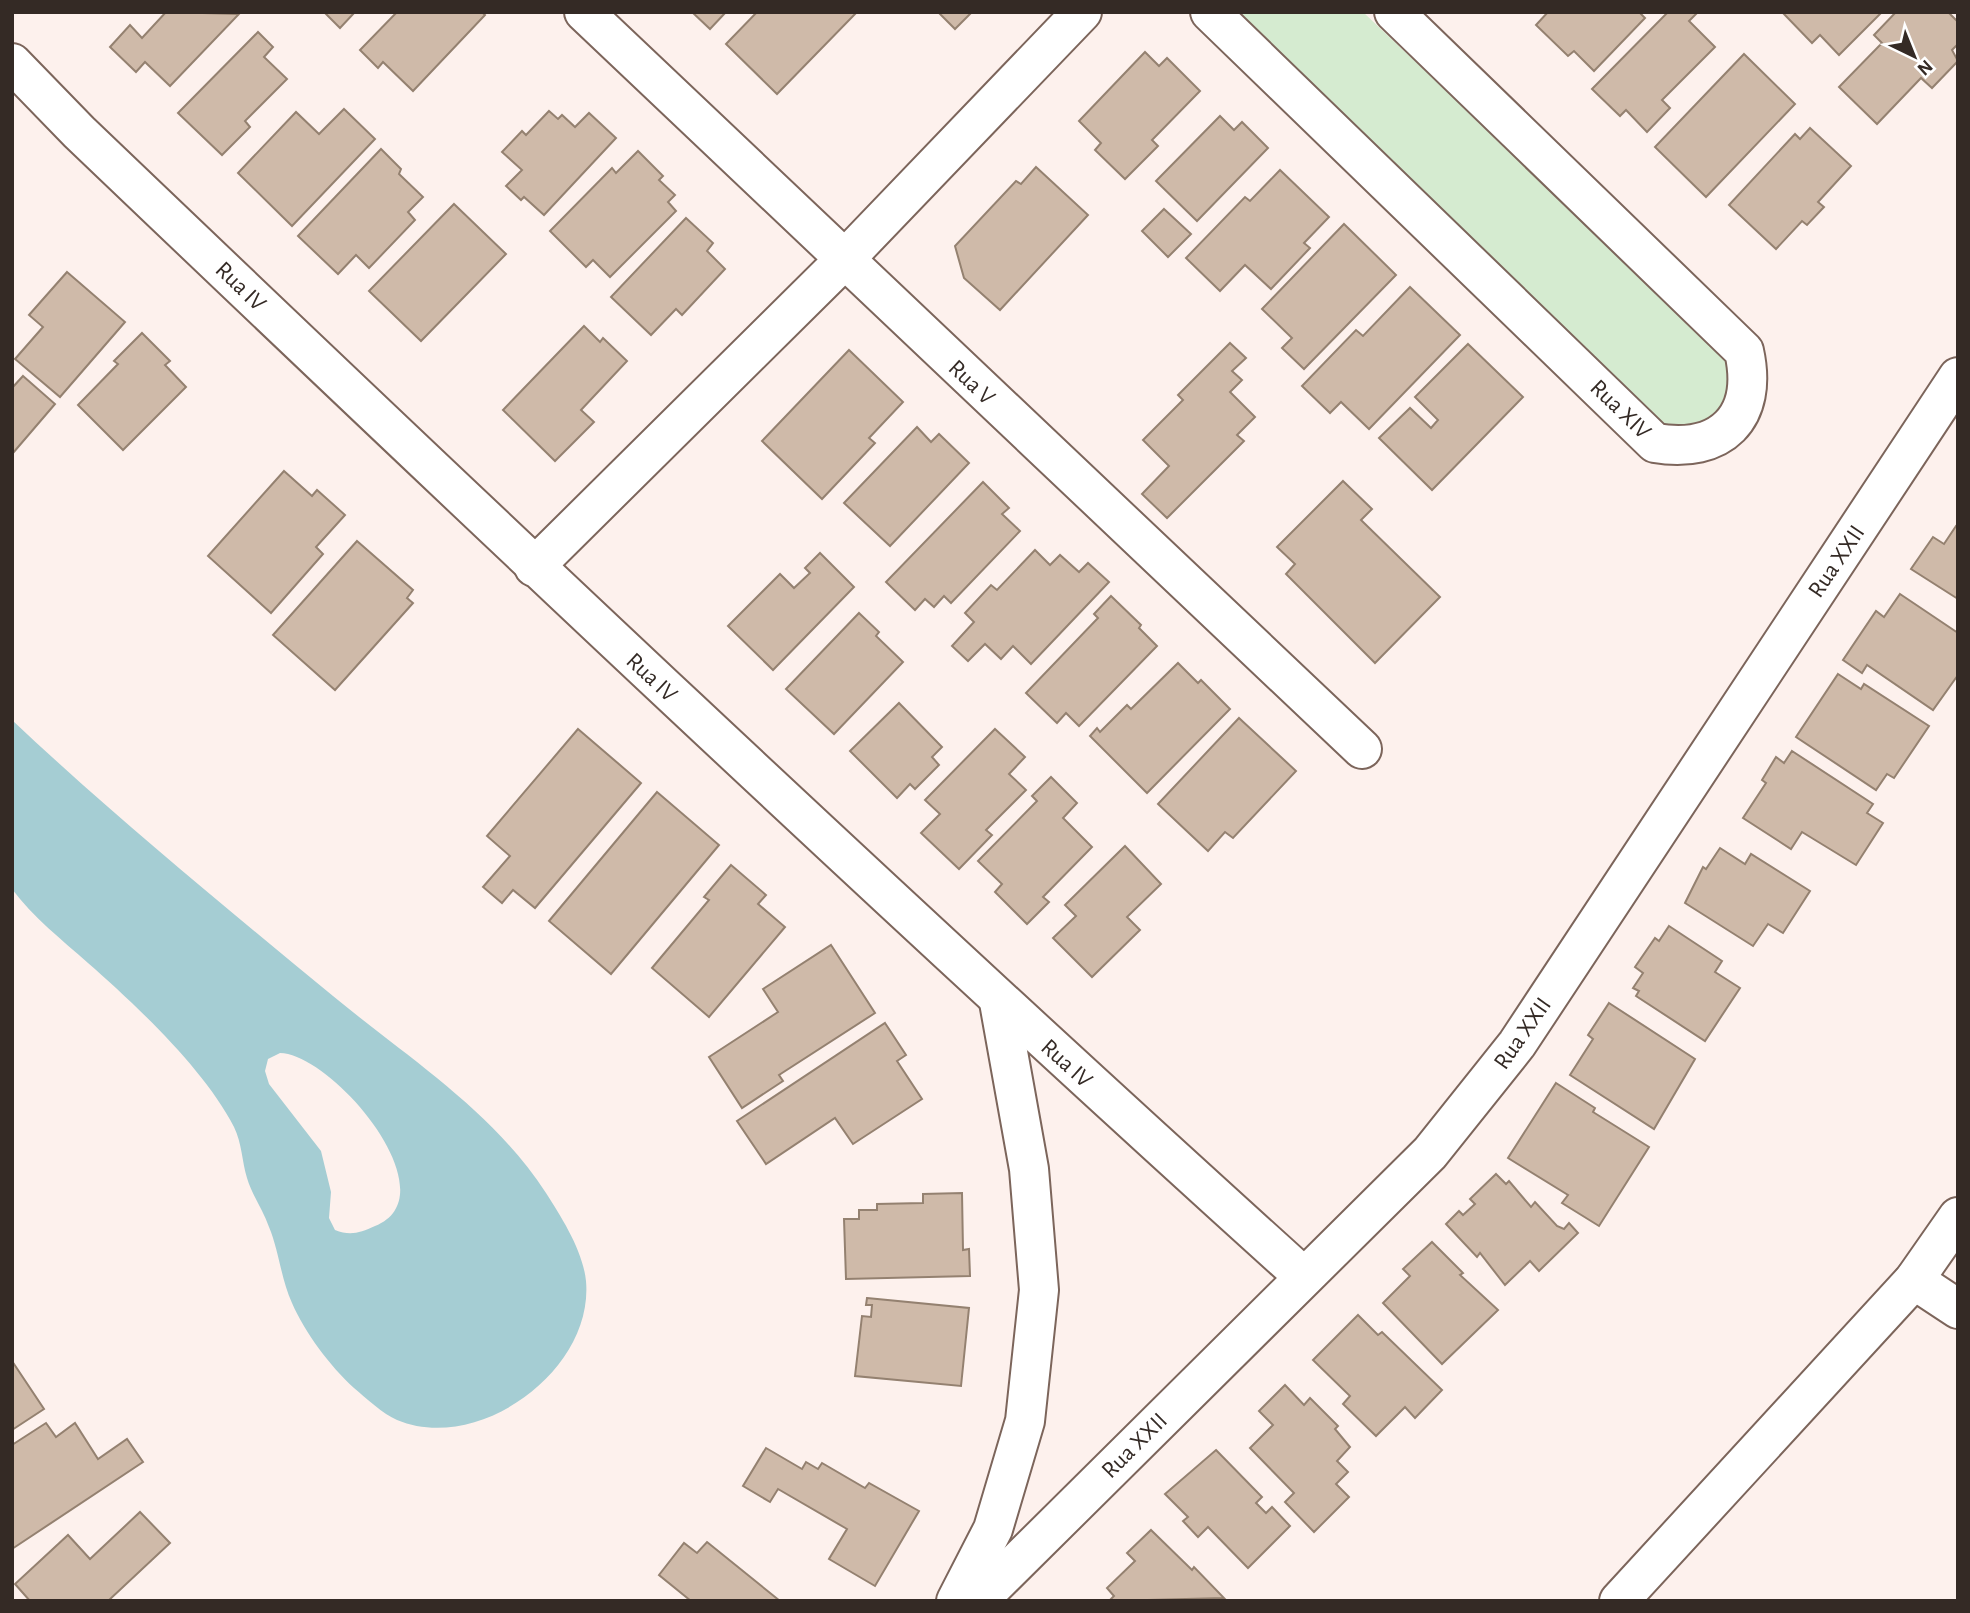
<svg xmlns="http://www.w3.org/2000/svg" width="1970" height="1613" font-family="'Alegreya Sans',sans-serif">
	<rect width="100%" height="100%" fill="#fdf1ed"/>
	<path fill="#d5ebd0" d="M1212,12H1363L1723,354C1733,382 1726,417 1693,426C1683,429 1670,426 1660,425Z"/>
	<path fill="#a5cdd3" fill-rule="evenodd" d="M12,720C115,817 224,906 333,996C408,1058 492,1110 546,1193C562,1218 583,1251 586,1281C594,1371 478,1454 397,1420C383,1414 366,1398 354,1388C330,1366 305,1333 292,1303C281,1279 279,1251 269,1227C263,1210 252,1195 247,1178C242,1162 242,1143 234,1127C205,1070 137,1006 88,963C62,940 33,917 12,889ZM280,1053C333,1054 452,1195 375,1226C360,1233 350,1236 335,1230L329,1218L331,1192L321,1151L269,1084L265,1071L268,1059Z"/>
	<g fill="#cfbaa9" stroke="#948170" stroke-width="2">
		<polygon points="166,12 239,14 170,86 145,62 136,72 110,47 130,25 142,38"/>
		<polygon points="324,12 355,12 340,28"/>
		<polygon points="397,12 482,12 485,15 413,91 383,62 378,68 360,50"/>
		<polygon points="692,12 726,12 710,29"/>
		<polygon points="757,12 857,12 777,94 726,44"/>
		<polygon points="938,12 972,12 955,29"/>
		<polygon points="1548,12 1639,12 1645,18 1594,71 1574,51 1568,56 1536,25"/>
		<polygon points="1668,12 1698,12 1689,21 1715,47 1662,100 1670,108 1647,132 1626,110 1620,116 1592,89"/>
		<polygon points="1782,12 1882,12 1839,55 1820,35 1812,43"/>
		<polygon points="1896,12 1948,12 1958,22 1958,44 1952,50 1958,61 1932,88 1921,78 1877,124 1839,87 1882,43 1874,35"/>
		<polygon points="258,32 273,47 264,57 287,79 245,121 250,127 222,155 178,113"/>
		<polygon points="1145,52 1159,66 1167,58 1200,91 1152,140 1158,146 1125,179 1095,150 1101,143 1079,121"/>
		<polygon points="1744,54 1795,104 1706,197 1655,147"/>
		<polygon points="344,109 375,139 292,226 238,173 296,112 319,134"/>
		<polygon points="549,111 558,119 562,115 575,127 589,113 616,138 544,215 524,197 521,200 506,186 522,170 502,152 522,131 526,135"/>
		<polygon points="1220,116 1234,130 1242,122 1268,148 1197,221 1156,181"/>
		<polygon points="1810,128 1851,166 1818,202 1824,207 1807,225 1802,221 1776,249 1729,205 1795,134 1800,139"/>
		<polygon points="381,149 401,169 399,174 423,197 408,212 415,220 369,268 356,255 338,274 298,236"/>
		<polygon points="638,151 663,176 659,180 675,195 668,202 676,211 610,277 593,260 586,267 550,231 612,168 616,173"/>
		<polygon points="1036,167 1088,215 1000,310 964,278 955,246 1016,181 1021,184"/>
		<polygon points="1280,170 1329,217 1304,243 1310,248 1271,289 1245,265 1220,291 1186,258 1245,197 1250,201"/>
		<polygon points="454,204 506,254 421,341 369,291"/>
		<polygon points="1164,209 1191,234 1168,257 1142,231"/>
		<polygon points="686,218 713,243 707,251 725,269 682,315 676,309 651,335 611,297"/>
		<polygon points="1344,224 1396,275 1304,369 1282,348 1292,338 1262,309"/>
		<polygon points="67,272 125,322 60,397 15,359 43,327 29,315"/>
		<polygon points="1410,287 1460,335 1369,429 1341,402 1330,413 1302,386 1356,330 1363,336"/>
		<polygon points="584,326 600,342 603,338 627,361 581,410 594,422 555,461 503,410"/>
		<polygon points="142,333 170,361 165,365 186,387 123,450 78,405 118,364 114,361"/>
		<polygon points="1230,343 1246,358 1232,371 1242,380 1230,392 1255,417 1237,435 1244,441 1167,518 1142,494 1169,466 1143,440 1183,400 1178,395"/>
		<polygon points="1468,344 1523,397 1432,490 1379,438 1410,408 1431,428 1438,420 1415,397"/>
		<polygon points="849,350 903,402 869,438 875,443 822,499 762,441"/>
		<polygon points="23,376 55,404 13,453 12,388"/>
		<polygon points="917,427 931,442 939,434 969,463 890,546 844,503"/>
		<polygon points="284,471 312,496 317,490 345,515 316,547 323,554 271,613 208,556"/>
		<polygon points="1343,481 1372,509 1361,520 1440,597 1375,663 1286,574 1295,564 1277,547"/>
		<polygon points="983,482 1009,508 1002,514 1020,531 951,603 944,596 934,607 925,599 915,610 886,582"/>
		<polygon points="1956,526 1958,527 1958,599 1911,569 1933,537 1944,544"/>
		<polygon points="357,541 413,590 407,598 413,603 335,690 273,635"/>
		<polygon points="1035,550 1050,565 1060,555 1079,572 1088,563 1109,582 1031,664 1013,646 1001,659 985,644 968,661 952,646 974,622 965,613 991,585 997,590"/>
		<polygon points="820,553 854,587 773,670 728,626 780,574 794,588 810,573 805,568"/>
		<polygon points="1900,594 1958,633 1958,675 1933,710 1867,665 1862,673 1843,660 1876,611 1884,617"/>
		<polygon points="1111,596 1141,625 1139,628 1157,646 1079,726 1066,713 1057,723 1026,693 1098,618 1094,614"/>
		<polygon points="859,613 879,632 876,636 903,662 834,734 786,689"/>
		<polygon points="1178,663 1198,683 1201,680 1230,709 1147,793 1090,736 1097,728 1100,732 1127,705 1131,709"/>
		<polygon points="1838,674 1861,689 1864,684 1929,726 1894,778 1887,774 1876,790 1796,737"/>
		<polygon points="899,703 942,747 932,757 939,765 915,789 910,784 897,798 850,751"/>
		<polygon points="1239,718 1296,771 1233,838 1225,832 1208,851 1158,804"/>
		<polygon points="578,729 641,783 535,908 513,890 502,903 483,887 510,856 487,836"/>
		<polygon points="995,729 1025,757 1009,774 1026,790 986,830 992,835 959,869 921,833 940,814 925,800"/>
		<polygon points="1792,751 1873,804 1867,813 1883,823 1856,865 1802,832 1791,849 1743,818 1766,783 1762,780 1776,757 1784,763"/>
		<polygon points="1051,777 1077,803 1063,818 1092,847 1043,897 1049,902 1027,924 995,892 1002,884 978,861 1037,801 1032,796"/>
		<polygon points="657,792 719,845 611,974 549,921"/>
		<polygon points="1125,846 1161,884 1127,917 1140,930 1092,977 1053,938 1076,916 1065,905"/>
		<polygon points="1720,848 1745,864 1751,854 1810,891 1783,933 1768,924 1753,946 1685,903 1703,867 1706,869"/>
		<polygon points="731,865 766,895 758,904 785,927 709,1017 652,968 709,900 704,897"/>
		<polygon points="1669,926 1722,961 1715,972 1740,988 1705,1041 1636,996 1639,991 1633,988 1643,973 1635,967 1655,938 1659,941"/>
		<polygon points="831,945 875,1013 779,1075 783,1081 742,1108 709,1057 778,1012 763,989"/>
		<polygon points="1609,1003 1695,1059 1654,1129 1570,1075 1593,1039 1588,1035"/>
		<polygon points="885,1023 906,1055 897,1061 922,1099 853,1144 835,1118 766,1164 737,1121"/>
		<polygon points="1556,1083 1595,1108 1593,1112 1649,1147 1599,1226 1562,1203 1568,1195 1508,1158"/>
		<polygon points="1496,1174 1506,1184 1509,1181 1531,1207 1535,1202 1557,1226 1564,1229 1569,1223 1578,1233 1539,1271 1530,1261 1505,1285 1480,1253 1477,1257 1446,1224 1459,1211 1463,1215 1475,1204 1470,1199"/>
		<polygon points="962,1193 963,1250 969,1249 970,1276 846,1279 844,1219 859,1219 859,1210 877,1210 877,1204 923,1203 923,1194"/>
		<polygon points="1432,1242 1463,1273 1460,1275 1498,1310 1442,1364 1383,1303 1410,1276 1403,1269"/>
		<polygon points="867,1298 969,1308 961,1386 855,1376 862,1316 871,1317 872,1305 866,1305"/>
		<polygon points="1358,1315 1378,1335 1382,1332 1442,1390 1415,1418 1405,1407 1376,1436 1343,1404 1350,1396 1313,1360"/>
		<polygon points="12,1361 44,1409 12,1430"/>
		<polygon points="1285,1385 1304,1405 1310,1398 1338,1426 1335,1429 1350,1447 1337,1461 1348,1472 1336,1484 1349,1497 1314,1532 1285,1502 1294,1493 1250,1448 1273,1425 1259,1411"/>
		<polygon points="46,1423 56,1437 75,1423 98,1459 127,1439 143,1462 12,1549 12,1445"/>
		<polygon points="766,1448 802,1469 806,1462 818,1469 822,1463 865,1488 869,1483 919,1511 875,1586 829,1559 847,1529 778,1489 770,1502 743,1486"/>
		<polygon points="1216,1450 1262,1497 1256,1503 1266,1513 1272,1507 1290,1526 1248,1568 1208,1527 1198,1537 1183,1521 1188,1517 1165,1494"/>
		<polygon points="140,1512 170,1543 108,1601 30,1601 15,1584 68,1535 90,1559"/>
		<polygon points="1151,1530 1192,1570 1194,1567 1224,1598 1109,1601 1114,1596 1107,1588 1135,1561 1127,1553"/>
		<polygon points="707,1542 780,1601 691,1601 659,1575 684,1543 697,1553"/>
	</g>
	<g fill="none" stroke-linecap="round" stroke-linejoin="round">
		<defs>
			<g id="street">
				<polyline points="584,12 1362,749"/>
				<path d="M1210,12L1655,443C1721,454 1759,418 1744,351L1394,12"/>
				<path d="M12,63L79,132C483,518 889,902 1304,1277"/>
				<polyline points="534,567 843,261 1082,12"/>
				<polyline points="1914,1280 1958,1309"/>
				<polyline points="956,1601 993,1529 1025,1421 1039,1290 1029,1169 999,1002"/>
				<polyline points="978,1601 1430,1153 1517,1044 1958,377"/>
				<polyline points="1619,1601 1914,1280 1958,1217"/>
			</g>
		</defs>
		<use href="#street" stroke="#7c655b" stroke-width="42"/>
		<use href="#street" stroke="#fff" stroke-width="38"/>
	</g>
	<g text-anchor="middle" stroke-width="7" stroke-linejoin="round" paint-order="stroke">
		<g font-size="24" fill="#342a25" stroke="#fff">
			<text transform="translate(241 286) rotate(44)" y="8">Rua IV</text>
			<text transform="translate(972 382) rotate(43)" y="8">Rua V</text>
			<text transform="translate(1621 409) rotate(44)" y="8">Rua XIV</text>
			<text transform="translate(1836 561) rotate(-56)" y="8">Rua XXII</text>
			<text transform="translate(652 677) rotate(43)" y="8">Rua IV</text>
			<text transform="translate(1522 1033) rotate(-55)" y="8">Rua XXII</text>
			<text transform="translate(1067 1063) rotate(42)" y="8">Rua IV</text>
			<text transform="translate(1134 1445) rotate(-45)" y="8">Rua XXII</text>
		</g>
	</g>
	<rect width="1970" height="1613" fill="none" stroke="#342a25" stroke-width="28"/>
	<g transform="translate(1914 56) rotate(137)" stroke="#ffffff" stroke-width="5" paint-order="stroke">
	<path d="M0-5L12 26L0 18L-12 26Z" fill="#342a25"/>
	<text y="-10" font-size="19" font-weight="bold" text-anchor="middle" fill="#342a25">N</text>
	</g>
</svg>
